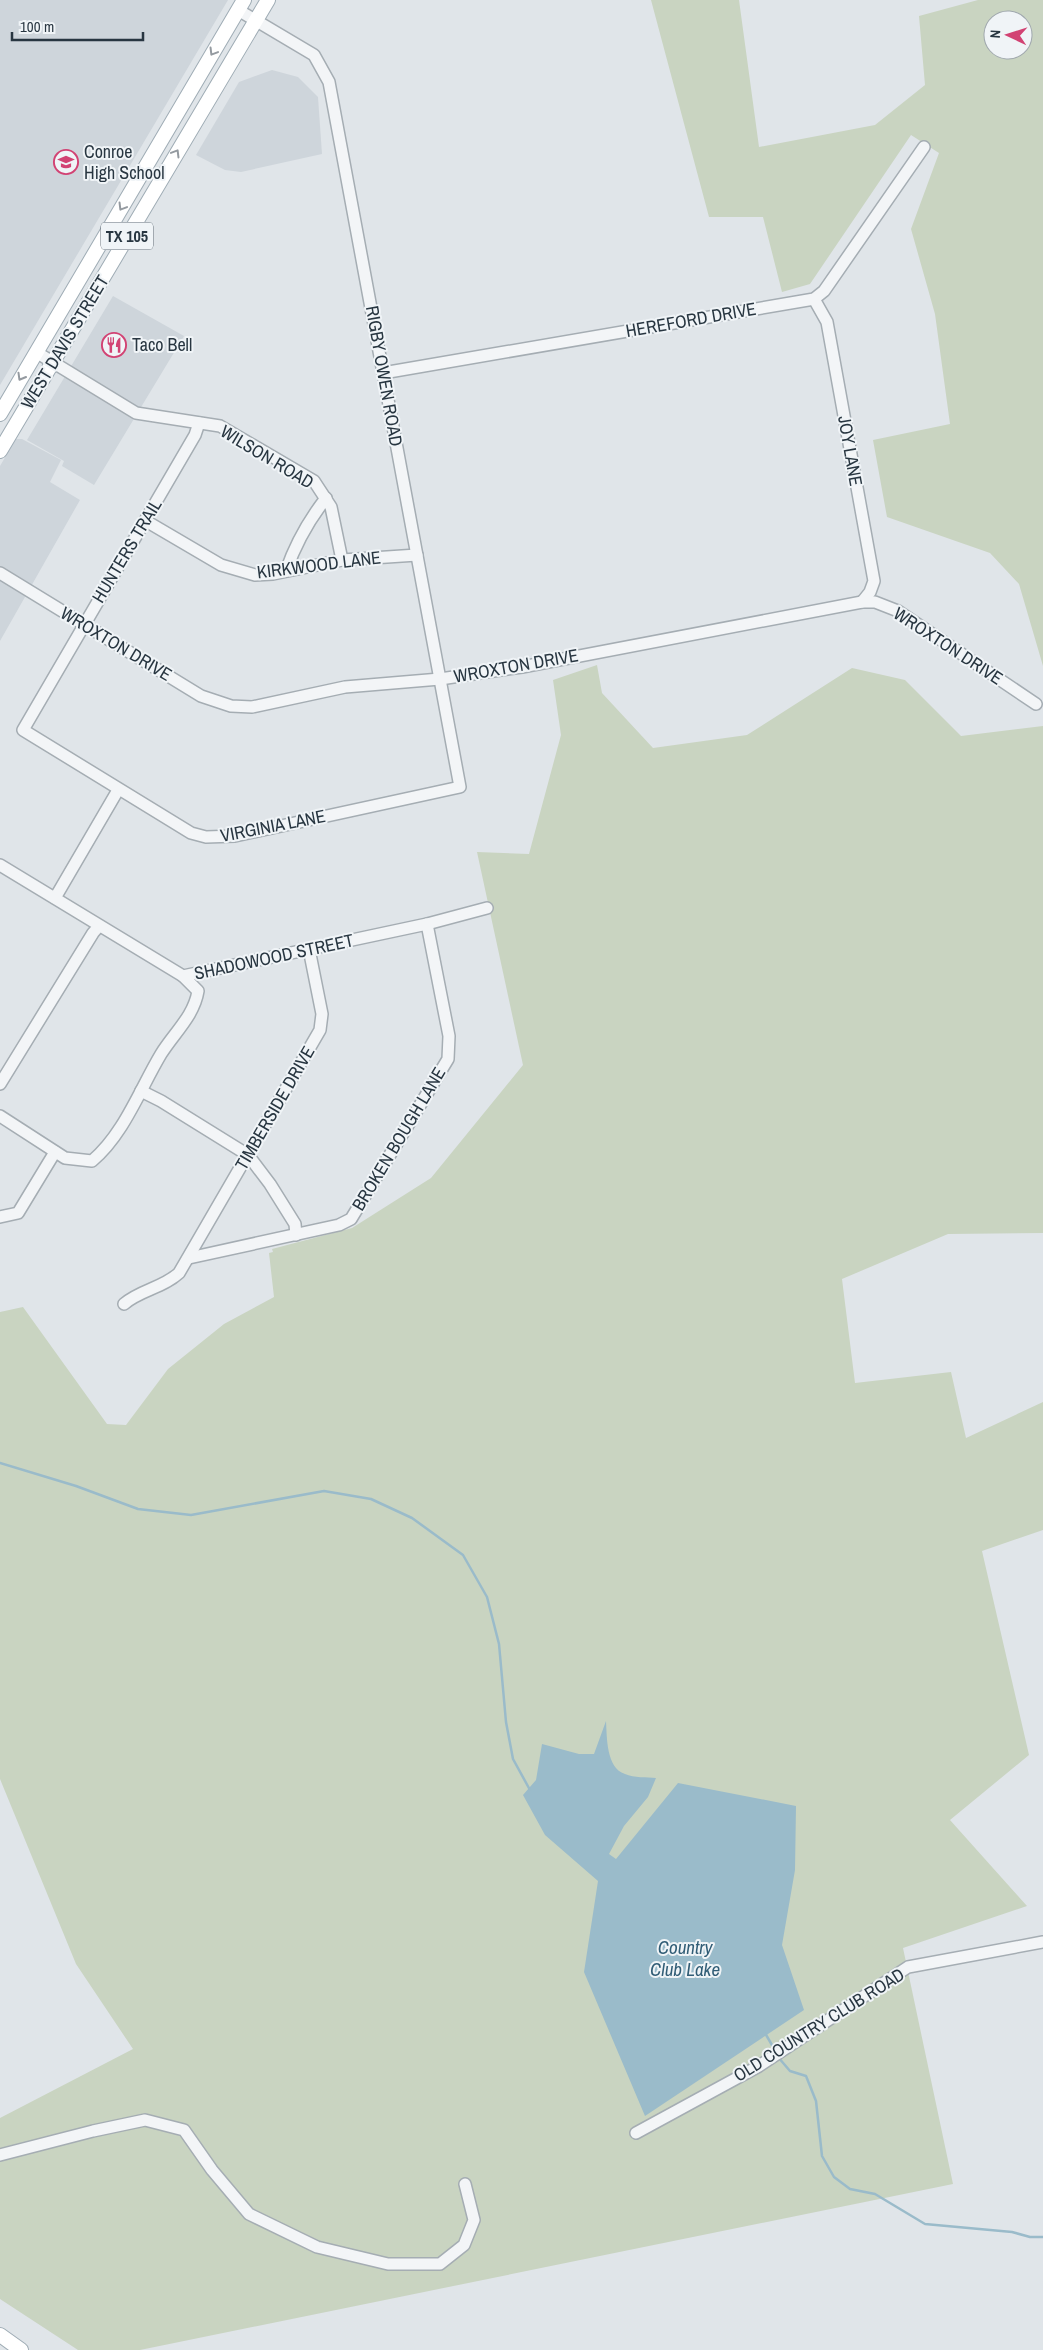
<svg xmlns="http://www.w3.org/2000/svg" width="1043" height="2350" font-family="'Archivo Narrow',sans-serif">
	<rect width="100%" height="100%" fill="#e0e5e9"/>
	<g fill="#ced5db">
		<polygon points="0,0 228,0 0,385"/>
		<polygon points="272,70 298,77 318,97 322,154 241,172 225,170 196,155 239,82"/>
		<polygon points="113,296 184,336 94,485 62,466 64,461 27,440"/>
		<polygon points="16,439 22,439 61,460 50,482 80,500 0,641 0,466"/>
	</g>
	<g fill="#c9d4c1" fill-rule="evenodd">
		<path d="M651,0H739L759,147L875,125L925,85L919,16L978,0H1043V666L1019,584L990,553L887,517L873,440L950,424L935,314L911,229L939,153L911,135L810,284L782,292L763,217H709ZM993,20H1023V50H993Z"/>
		<polygon points="597,665 602,693 653,748 747,735 852,668 905,680 961,736 1043,726 1043,1233 948,1234 842,1279 855,1383 951,1372 966,1438 1043,1402 1043,1530 982,1551 1029,1755 950,1820 1027,1906 903,1948 953,2184 140,2350 78,2350 0,2299 0,2118 133,2049 76,1964 0,1779 0,1312 23,1307 107,1424 126,1425 168,1369 224,1324 274,1297 269,1253 273,1252 272,1249 352,1228 431,1178 523,1065 477,852 529,854 561,735 553,680"/>
	</g>
	<path fill="#9abbca" d="M606,1721C607,1737 606,1768 625,1774C634,1778 647,1777 656,1778L648,1797L624,1826L609,1854L616,1859L678,1783L796,1806L795,1870L782,1945L804,2010L645,2116L584,1972L598,1881L545,1835L523,1795L536,1780L542,1744L579,1754H594Z"/>
	<g fill="none" stroke-linecap="round" stroke-linejoin="round">
		<g stroke="#9abbca" stroke-width="2.5">
			<polyline points="0,1463 76,1486 138,1509 191,1515 324,1491 371,1499 412,1518 463,1555 487,1597 499,1644 506,1722 513,1759 530,1790"/>
			<polyline points="765,2033 776,2052"/>
			<polyline points="778,2057 790,2071 806,2076 816,2101 822,2156 834,2177 850,2189 875,2194 925,2224 1012,2232 1030,2237 1043,2237"/>
		</g>
		<defs>
			<g id="minor">
				<polyline points="814,299 827,322 874,581 870,592 862,602"/>
				<polyline points="36,352 136,413 220,426 314,481 331,507 342,560"/>
				<polyline points="383,373 814,299 824,291 924,147"/>
				<polyline points="199,423 195,435 23,730 191,833 206,837 235,836 460,787 329,82 314,55 238,10"/>
				<polyline points="146,521 221,565 255,575 273,574 342,560 417,555"/>
				<path d="M286,571C295,545 309,520 326,498"/>
				<polyline points="0,573 201,696 231,706 252,707 345,687 440,679 522,667 862,602 875,602 898,611 1036,704"/>
				<polyline points="0,865 183,976 427,924 487,908"/>
				<polyline points="55,898 118,790"/>
				<polyline points="0,1084 93,933 99,926"/>
				<polyline points="141,1091 161,1101 248,1155 270,1184 295,1224 296,1235"/>
				<path d="M0,1116L65,1158L92,1161C124,1134 140,1089 161,1054C174,1033 194,1016 198,991L183,976"/>
				<polyline points="0,1217 18,1213 55,1152"/>
				<polyline points="189,1258 339,1225 351,1219 448,1059 449,1036 427,924"/>
				<path d="M124,1304C140,1290 163,1288 179,1273L320,1030L322,1014L309,949"/>
				<polyline points="636,2133 759,2066 908,1967 1043,1942"/>
				<polyline points="0,2155 93,2131 145,2120 184,2130 212,2170 249,2214 317,2247 388,2264 440,2264 464,2245 474,2220 465,2184"/>
			</g>
			<g id="major">
				<polyline points="0,414 244,0"/>
				<polyline points="0,451 268,0"/>
				<polyline points="0,2335 21,2350"/>
			</g>
		</defs>
		<use href="#minor" stroke="#a5adb3" stroke-width="14"/>
		<use href="#major" stroke="#9facb5" stroke-width="16"/>
		<use href="#minor" stroke="#f3f5f7" stroke-width="11"/>
		<use href="#major" stroke="#fff" stroke-width="14"/>
	</g>
	<defs><path id="oneway-chevron" d="M-2-3.5L2.5 0L-2 3.5" fill="none" stroke-width="1.6" stroke-linecap="round" stroke-linejoin="round" transform="scale(1.25)"/></defs>
	<g stroke="#949aa0">
		<use href="#oneway-chevron" transform="translate(213 52) rotate(121)"/>
		<use href="#oneway-chevron" transform="translate(176 153) rotate(-59)"/>
		<use href="#oneway-chevron" transform="translate(122 207) rotate(121)"/>
		<use href="#oneway-chevron" transform="translate(21 377) rotate(120)"/>
	</g>
	<defs>
		<symbol id="school-ring" viewBox="-11 -11 22 22"><circle r="9.5" fill="#f0f4f7" stroke="#d24273" stroke-width="1.5"/><path d="M0-5L7-2L0 1L-7-2ZM-4 1L0 2.5L4 1V4Q0 6-4 4Z" fill="#d24273"/></symbol>
		<symbol id="restaurant-ring" viewBox="-11 -11 22 22"><circle r="9.5" fill="#f0f4f7" stroke="#d24273" stroke-width="1.5"/><path d="M-5-6h1v4h1v-4h1v4h1v-4h1v5L-1.5 .5V6h-2V.5L-5-1ZM5-6V6H3V1.5H1.5Q1.5-4 5-6Z" fill="#d24273"/></symbol>
	</defs>
	<g fill-rule="evenodd">
		<use href="#school-ring" x="52" y="148" width="28" height="28"/>
		<use href="#restaurant-ring" x="100" y="331" width="28" height="28"/>
	</g>
	<g text-anchor="middle" stroke-width="4" stroke-linejoin="round" paint-order="stroke">
		<rect fill="#f0f4f7" stroke="#646f78" stroke-width="1" x="101" y="222.5" width="52" height="27" rx="4"/>
		<g font-size="16" font-weight="bold" fill="#283641">
			<text x="127" y="242">TX 105</text>
		</g>
		<g font-size="18" fill="#283641" stroke="#f0f4f7" text-anchor="start">
			<text x="84" y="158">Conroe<tspan x="84" dy="21">High School</tspan></text>
			<text x="132" y="351">Taco Bell</text>
		</g>
		<g font-size="18" fill="#283641" stroke="#f0f4f7">
			<text transform="translate(691 320) rotate(-10)" y="6">HEREFORD DRIVE</text>
			<text transform="translate(65 342) rotate(-59)" y="6">WEST DAVIS STREET</text>
			<text transform="translate(384 376) rotate(80)" y="6">RIGBY OWEN ROAD</text>
			<text transform="translate(850 451) rotate(80)" y="6">JOY LANE</text>
			<text transform="translate(267 457) rotate(31)" y="6">WILSON ROAD</text>
			<text transform="translate(127 551) rotate(-59)" y="6">HUNTERS TRAIL</text>
			<text transform="translate(319 565) rotate(-7)" y="6">KIRKWOOD LANE</text>
			<text transform="translate(116 644) rotate(31)" y="6">WROXTON DRIVE</text>
			<text transform="translate(948 646) rotate(33)" y="6">WROXTON DRIVE</text>
			<text transform="translate(516 666) rotate(-10)" y="6">WROXTON DRIVE</text>
			<text transform="translate(273 826) rotate(-11)" y="6">VIRGINIA LANE</text>
			<text transform="translate(274 957) rotate(-12)" y="6">SHADOWOOD STREET</text>
			<text transform="translate(275 1108) rotate(-60)" y="6">TIMBERSIDE DRIVE</text>
			<text transform="translate(399 1139) rotate(-59)" y="6">BROKEN BOUGH LANE</text>
			<text transform="translate(819 2025) rotate(-32)" y="6">OLD COUNTRY CLUB ROAD</text>
		</g>
		<g font-size="19" font-style="italic" fill="#315d76" stroke="#f0f4f7">
			<text x="685" y="1954">Country<tspan x="685" dy="22">Club Lake</tspan></text>
		</g>
	</g>
	<g transform="translate(1008 35) rotate(274)"><circle r="24" fill="#f0f4f7" stroke="#a0a8ae"/>
	<path d="M0-4L9 19L0 12L-9 19Z" fill="#d24273"/>
	<text y="-8" font-size="14" font-weight="bold" text-anchor="middle" fill="#283641">N</text>
	</g>
	<path d="M12 32v8h131v-8" fill="none" stroke="#283641" stroke-width="2.5"/>
	<text x="20" y="32" font-size="15" fill="#283641" stroke="#f0f4f7" stroke-width="4" paint-order="stroke">100 m</text>
</svg>
